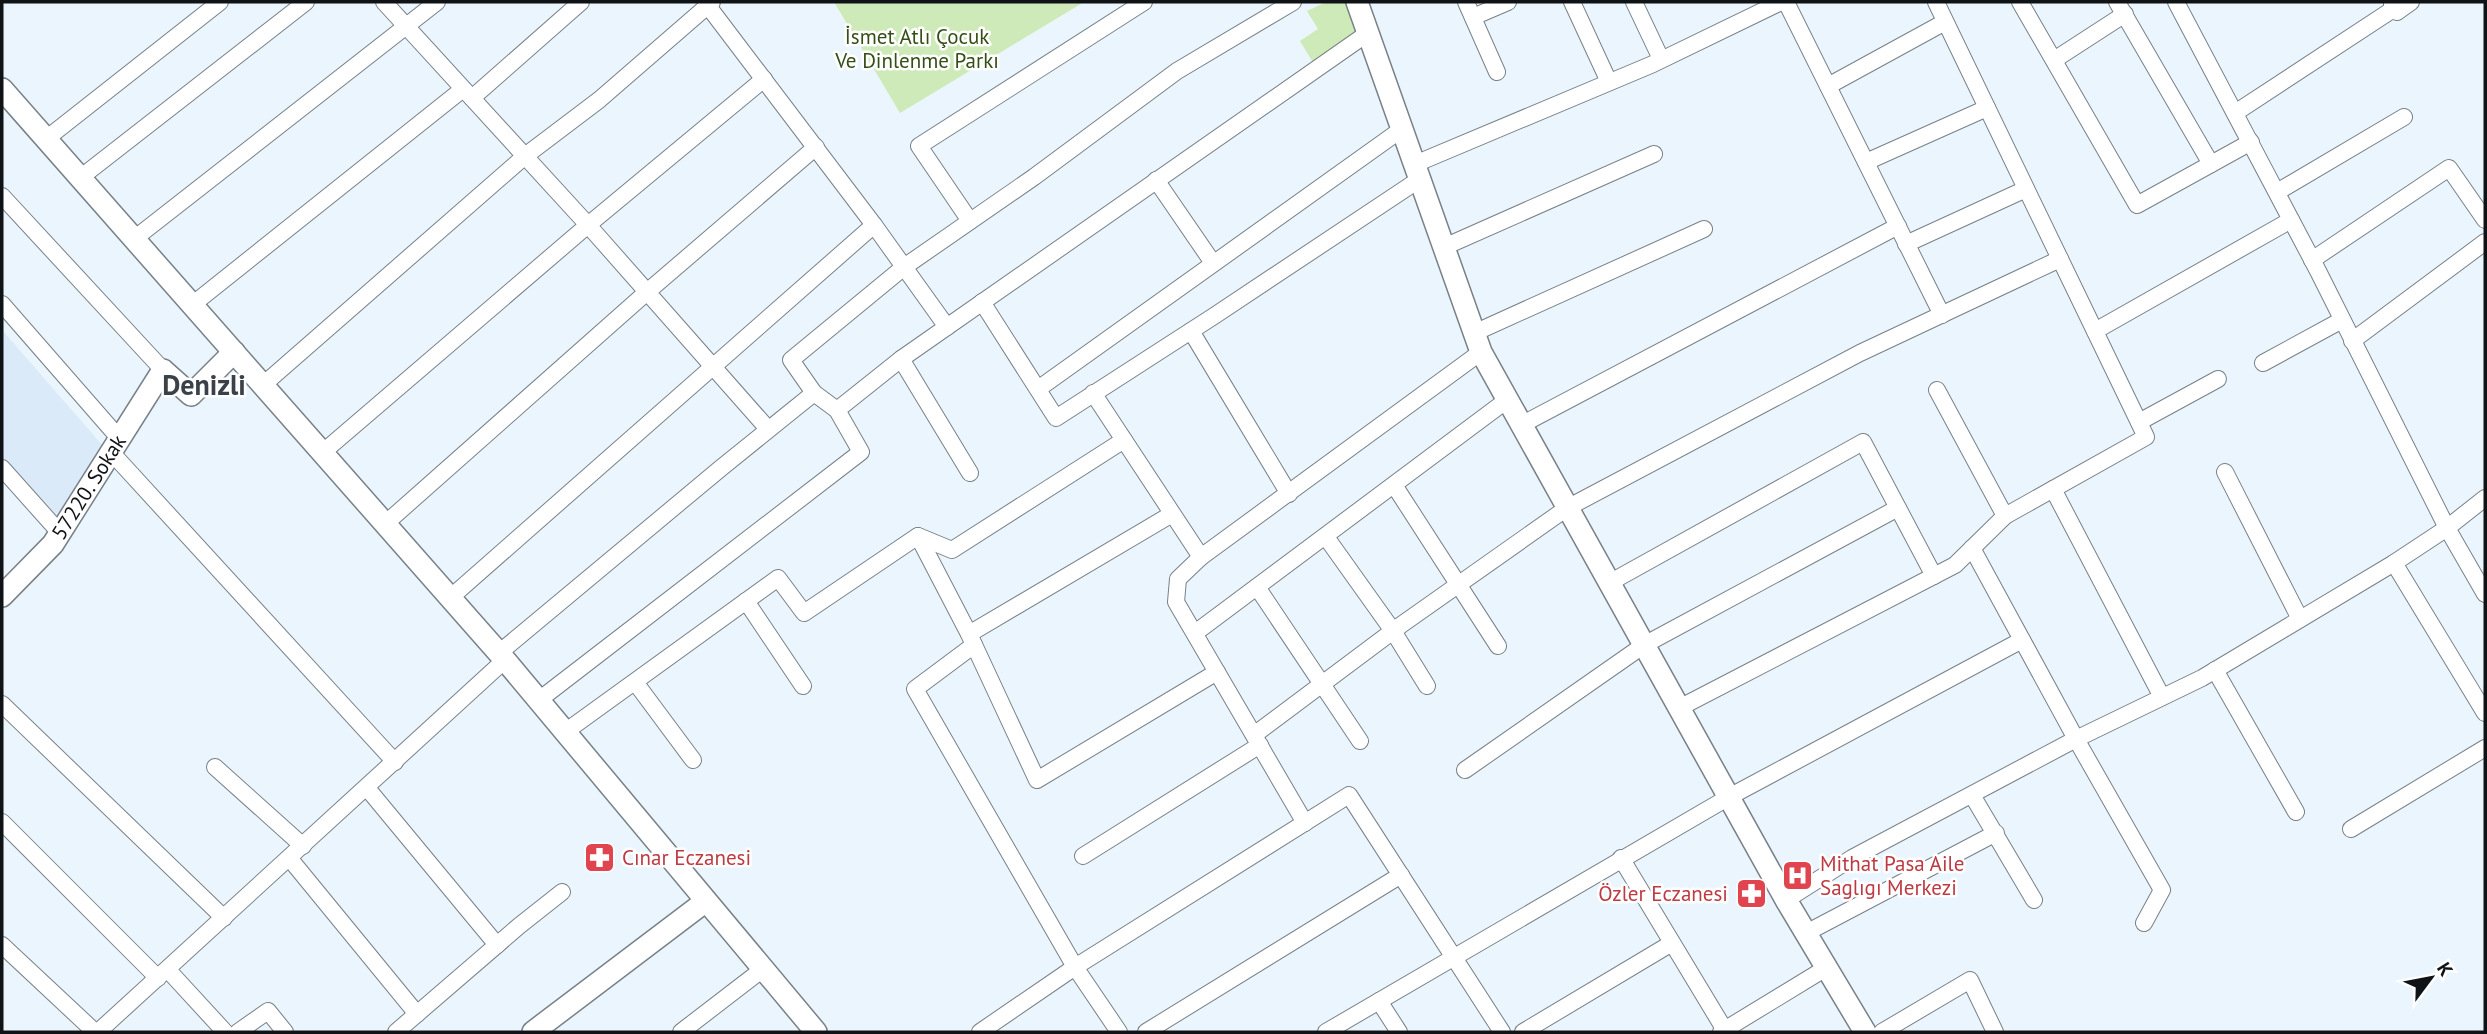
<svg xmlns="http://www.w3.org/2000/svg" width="2487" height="1034" font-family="'PT Sans',sans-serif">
	<rect width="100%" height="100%" fill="#ebf5fd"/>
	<polygon fill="#daeaf8" points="2,330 117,462 54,521 2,462"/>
	<g fill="#ceeab8">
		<polygon points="834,2 1084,2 900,113"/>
		<polygon points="1326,2 1349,2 1362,37 1317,69 1300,41 1318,29 1307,11"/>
	</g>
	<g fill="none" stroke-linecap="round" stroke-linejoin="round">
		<defs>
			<g id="minor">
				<polyline points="384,2 588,225 768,429"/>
				<polyline points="1466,2 1497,72"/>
				<polyline points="1572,2 1609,82"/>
				<polyline points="1634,2 1661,59"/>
				<polyline points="1786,2 1942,315"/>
				<polyline points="2020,2 2137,205 2251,142"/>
				<polyline points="2117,2 2211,164"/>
				<polyline points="2176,2 2318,271 2447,528 2485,594"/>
				<polyline points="2392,4 2397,12 2411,2"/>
				<polyline points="708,6 874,225 947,327"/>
				<polyline points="1473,17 1508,2"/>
				<polyline points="2054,60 2125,14"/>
				<polyline points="1828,86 1945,22"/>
				<polyline points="472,98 581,2"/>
				<polyline points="2235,113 2395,8"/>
				<polyline points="46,139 220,2"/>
				<polyline points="1866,162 1987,108"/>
				<polyline points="1415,164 1653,64 1781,2"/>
				<polyline points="80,178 306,2"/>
				<polyline points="1156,180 1213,263"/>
				<polyline points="2277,192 2404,117"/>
				<polyline points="2,196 163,370"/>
				<polyline points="970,221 919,146 1144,2"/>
				<polyline points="134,239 437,2"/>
				<polyline points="1906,244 2026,189"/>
				<polyline points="1444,247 1654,154"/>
				<polyline points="2312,260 2449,168 2485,220"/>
				<polyline points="982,302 1056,418 1214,316 1420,179"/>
				<polyline points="2,304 119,438"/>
				<polyline points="192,305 463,89"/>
				<polyline points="1191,331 1289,494"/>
				<polyline points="2095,331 2291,220"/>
				<polyline points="1474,333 1704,229"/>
				<polyline points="2352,341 2485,242"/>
				<polyline points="901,359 970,473"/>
				<polyline points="2263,363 2342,320"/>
				<polyline points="263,385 525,156 599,100 712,2"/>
				<polyline points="1038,389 1402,129"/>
				<polyline points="1937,390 2005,516"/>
				<polyline points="1093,393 1201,557 1178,579 1176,602 1305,823"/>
				<polyline points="837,410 901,359 1368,33"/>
				<polyline points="2139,422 2218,379"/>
				<polyline points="1521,425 1898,226"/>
				<polyline points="111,452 395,762"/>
				<polyline points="322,453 588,225 764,79"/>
				<polyline points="2,468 60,533"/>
				<polyline points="2225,472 2300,619"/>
				<polyline points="1394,485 1498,646"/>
				<polyline points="2053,489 2162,697"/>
				<polyline points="385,524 647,292 816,147"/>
				<polyline points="918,536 969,634 1037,780 1217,672"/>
				<polyline points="1326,537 1393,631 1427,686"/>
				<polyline points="1972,548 2076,739 2162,890 2144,923"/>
				<polyline points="1201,557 1481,352"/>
				<polyline points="2394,563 2447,528 2485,498"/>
				<polyline points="1609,583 1863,442 1934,576"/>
				<polyline points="1257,587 1360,741"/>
				<polyline points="450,598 874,225"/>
				<polyline points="746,601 803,686"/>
				<polyline points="1195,633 1507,400"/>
				<polyline points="969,634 1172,514"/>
				<polyline points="974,645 915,689 1075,967 1349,795 1502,1032"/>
				<polyline points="499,653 721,468 814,393"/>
				<polyline points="2215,670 2296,812"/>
				<polyline points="635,682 693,760"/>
				<polyline points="539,700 861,452 837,410 814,393 791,360 904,267 1034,177 1177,71 1293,2"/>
				<polyline points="2,704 224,918"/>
				<polyline points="1679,708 1955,565 2005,516 2146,437 1936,2"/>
				<polyline points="565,732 778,578 804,613 918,536 952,550 1124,440"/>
				<polyline points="1254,735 1401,625 1567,508 1860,353 2060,259"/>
				<polyline points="215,767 303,846"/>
				<polyline points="1465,770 1644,645 1898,508"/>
				<polyline points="367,788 497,945"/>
				<polyline points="1972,795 2034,900"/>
				<polyline points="2,822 158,978"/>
				<polyline points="2351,829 2485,748"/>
				<polyline points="1083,856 1260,745"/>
				<polyline points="1621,858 1726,1032"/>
				<polyline points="290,859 417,1014"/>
				<polyline points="1786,900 1852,858 2076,739 2202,678 2394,563 2485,713"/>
				<polyline points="1806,933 1996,833"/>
				<polyline points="2,945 95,1032"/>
				<polyline points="168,970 225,1032"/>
				<polyline points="1379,1001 1399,1032"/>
				<polyline points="98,1032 505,660"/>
				<polyline points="238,1032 268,1011 285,1032"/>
				<polyline points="396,1032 519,926 562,892"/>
				<polyline points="681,1032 763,969"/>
				<polyline points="980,1032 1075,967 1119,1032"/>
				<polyline points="1146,1032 1401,875"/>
				<polyline points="1326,1032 1729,797 2022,640"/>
				<polyline points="1523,1032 1672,943"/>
				<polyline points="1721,1032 1826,968"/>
				<polyline points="1882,1032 1970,980 1995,1032"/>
			</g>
			<g id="tertiary">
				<polyline points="1357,2 1481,352 1786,900 1865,1032"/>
				<polyline points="2,89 505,660 816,1032"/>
				<path id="s1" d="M2,596L53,544L163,370L191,395L234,352"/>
				<polyline points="533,1032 706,901"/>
			</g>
		</defs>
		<use href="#minor" stroke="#788188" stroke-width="18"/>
		<use href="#tertiary" stroke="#788188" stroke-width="24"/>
		<use href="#minor" stroke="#fff" stroke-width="16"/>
		<use href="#tertiary" stroke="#fff" stroke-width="21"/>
	</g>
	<defs>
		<symbol id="pharmacy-square" viewBox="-11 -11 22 22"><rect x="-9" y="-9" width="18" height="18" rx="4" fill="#e0444e" stroke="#fff"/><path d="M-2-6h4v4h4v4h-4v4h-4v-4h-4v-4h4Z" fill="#fff"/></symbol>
		<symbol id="hospital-square" viewBox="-11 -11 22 22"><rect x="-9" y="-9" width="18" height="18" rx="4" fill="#e0444e" stroke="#fff"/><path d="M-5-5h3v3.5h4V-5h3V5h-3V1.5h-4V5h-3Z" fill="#fff"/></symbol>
	</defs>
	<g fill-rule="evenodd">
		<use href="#pharmacy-square" x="582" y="840" width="35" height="35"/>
		<use href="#hospital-square" x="1780" y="858" width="35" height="35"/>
		<use href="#pharmacy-square" x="1734" y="876" width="35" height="35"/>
	</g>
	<g text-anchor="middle" stroke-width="5" stroke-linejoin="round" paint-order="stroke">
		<g font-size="21" fill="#344e16" stroke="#fff">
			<text x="917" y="44">İsmet Atlı Çocuk<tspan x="917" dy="24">Ve Dinlenme Parkı</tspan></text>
		</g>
		<g font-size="21" fill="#101316" stroke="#fff">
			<text dy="7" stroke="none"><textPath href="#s1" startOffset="140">57220. Sokak</textPath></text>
		</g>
		<g font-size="21" fill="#be3a42" stroke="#fff" text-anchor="start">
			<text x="622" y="865">Cınar Eczanesi</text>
			<text x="1820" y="871">Mithat Pasa Aile<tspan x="1820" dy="24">Saglıgı Merkezi</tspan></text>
			<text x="1728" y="901" text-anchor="end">Özler Eczanesi</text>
		</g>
		<g font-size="28" font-weight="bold" fill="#3a4148" stroke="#fff">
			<text x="204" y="395">Denizli</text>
		</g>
	</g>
	<rect width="2487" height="1034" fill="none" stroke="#101316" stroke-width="7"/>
	<g transform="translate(2431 978) rotate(58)" stroke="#ffffff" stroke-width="5" paint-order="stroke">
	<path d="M0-5L12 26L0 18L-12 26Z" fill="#101316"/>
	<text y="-10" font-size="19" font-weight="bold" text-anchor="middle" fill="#101316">K</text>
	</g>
</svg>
